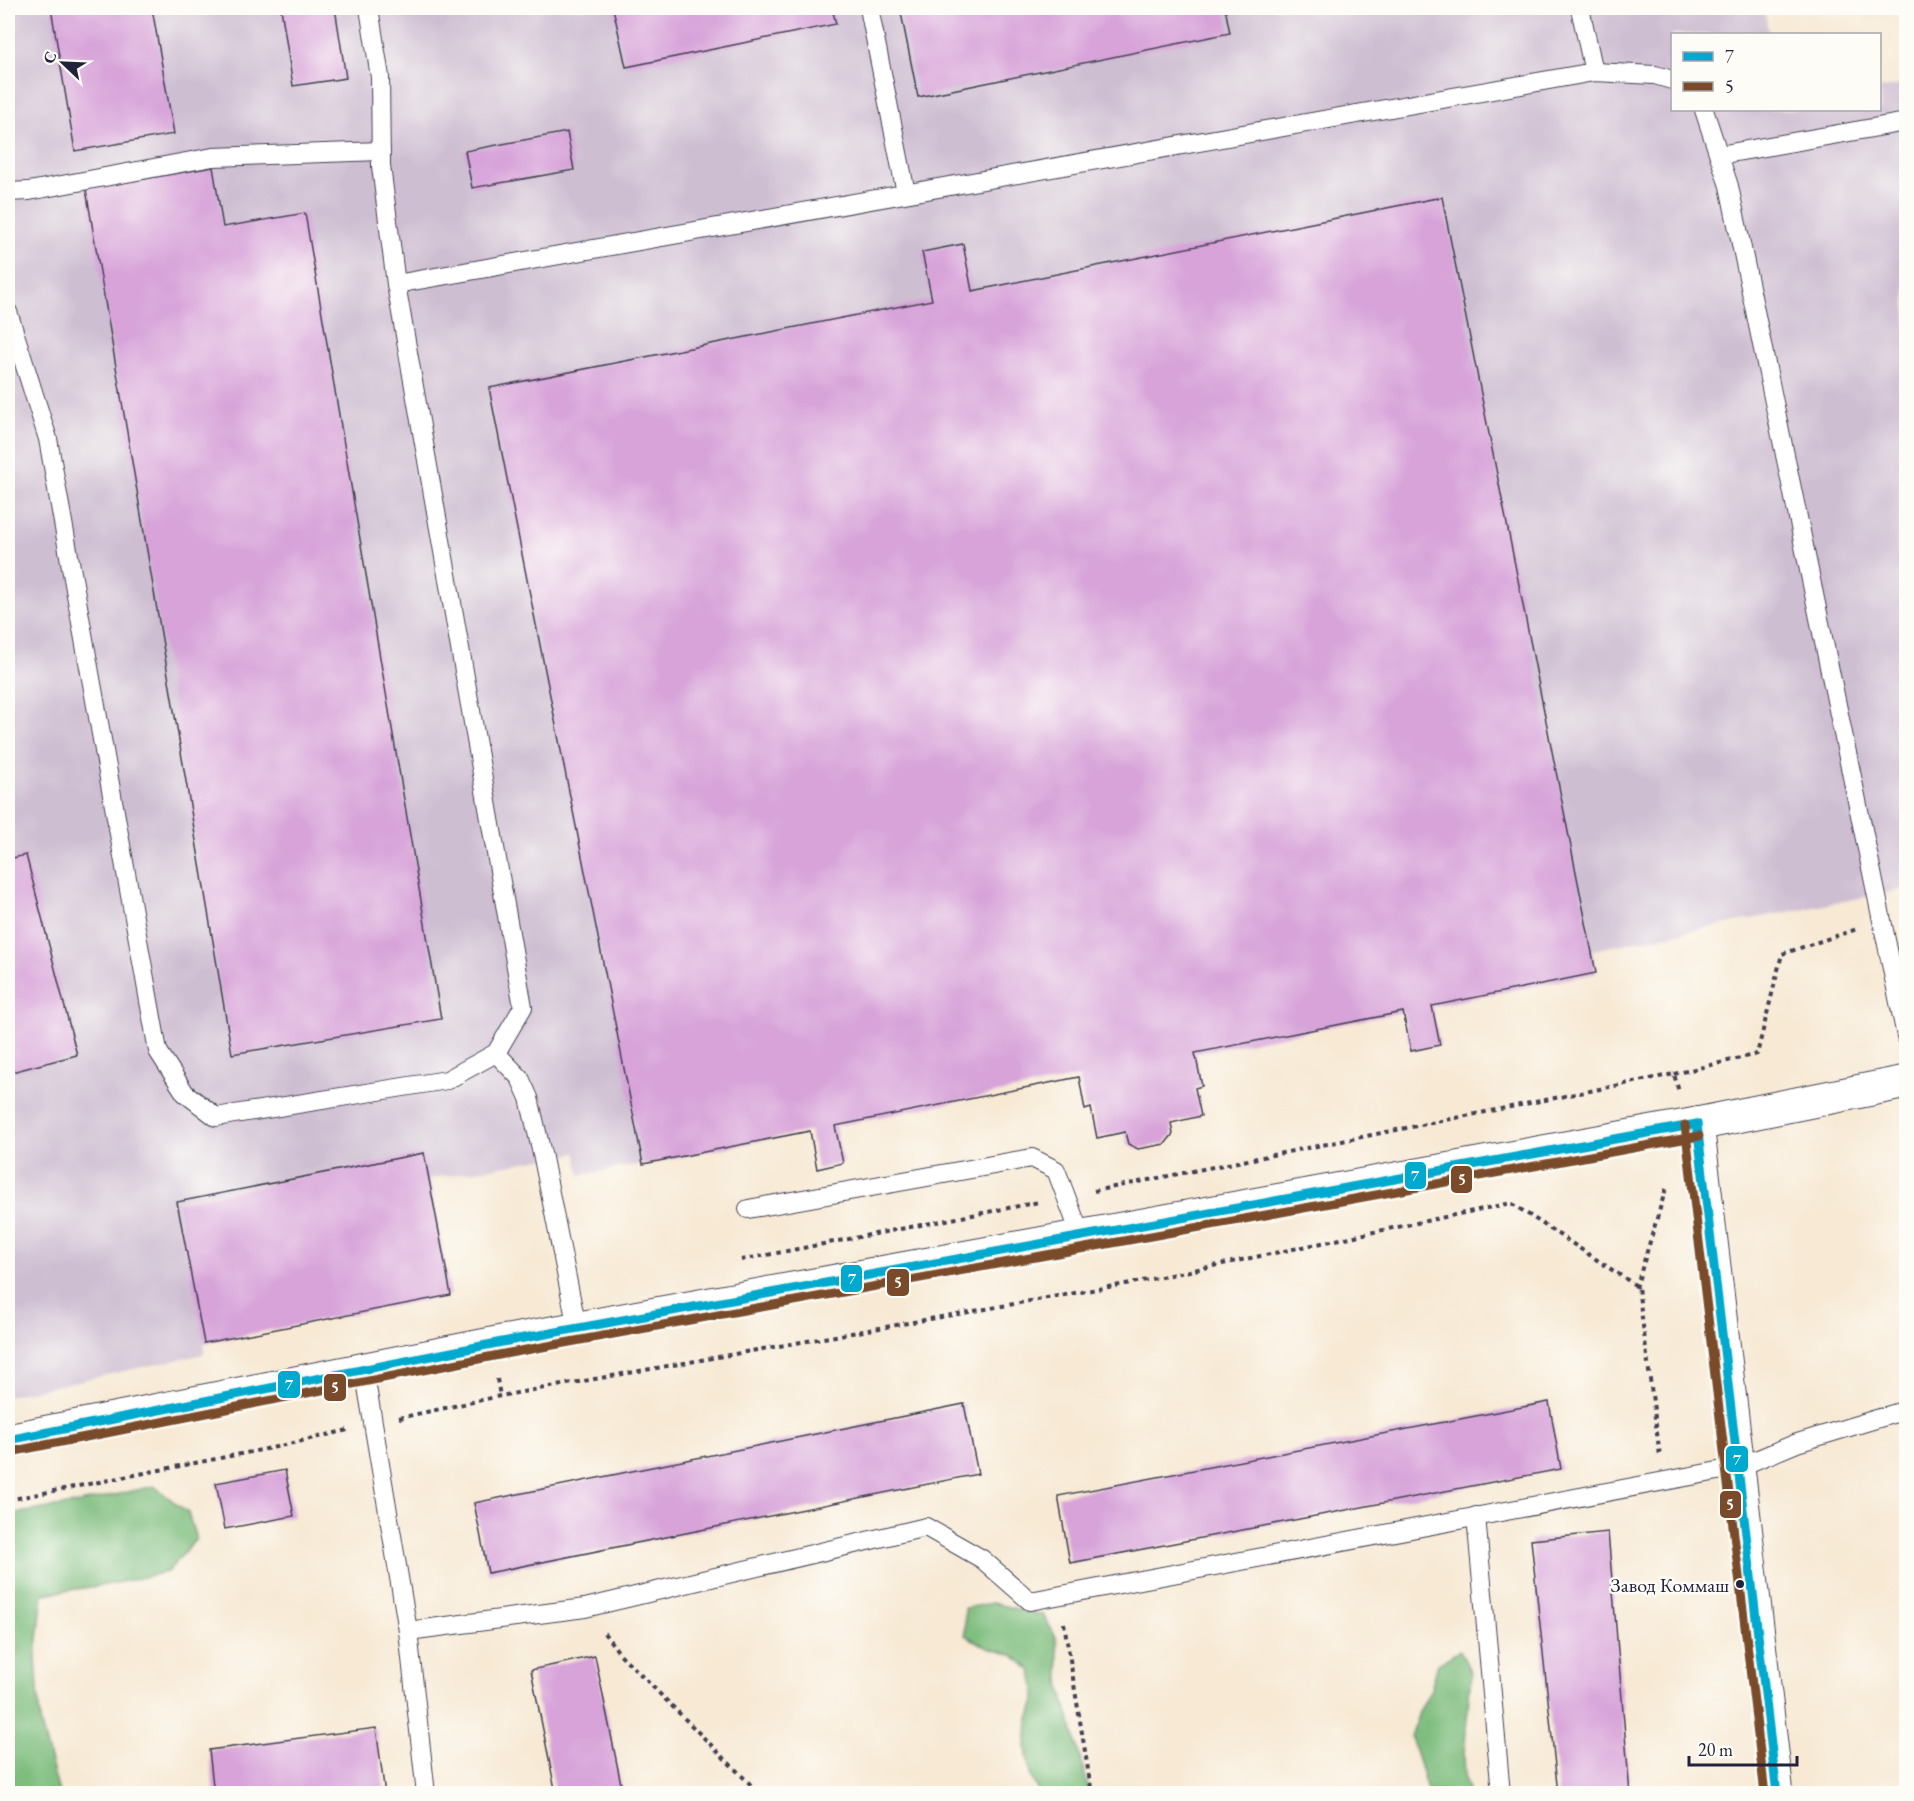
<svg xmlns="http://www.w3.org/2000/svg" width="1914" height="1801" font-family="'EB Garamond',serif">
	<rect width="100%" height="100%" fill="#fdfcf7"/>
	<filter id="ink" filterUnits="userSpaceOnUse"><feTurbulence type="fractalNoise" baseFrequency=".0167" numOctaves="2"/><feDisplacementMap in="SourceGraphic" scale="12" xChannelSelector="R" yChannelSelector="G"/><feConvolveMatrix kernelMatrix="1 2 1 2 8 2 1 2 1" color-interpolation-filters="sRGB"/></filter>
	<filter id="wash" filterUnits="userSpaceOnUse"><feTurbulence type="fractalNoise" baseFrequency=".008" numOctaves="4" result="noise"/><feDisplacementMap in="SourceGraphic" scale="24" xChannelSelector="R" yChannelSelector="G"/><feGaussianBlur stdDeviation="1.35" result="paint"/><feColorMatrix in="noise" values="0 0 0 0 0 0 0 0 0 0 0 0 0 0 0 0 0 1.4 0 .05"/><feComposite in="paint" operator="in"/></filter>
	<g filter="url(#wash)">
		<rect width="100%" height="100%" fill="#f7e9d4"/>
		<polygon fill="#cebed2" points="8,8 1764,8 1769,34 1672,34 1672,110 1880,110 1880,89 1906,83 1906,889 1592,950 1596,973 643,1164 580,1175 576,1153 429,1179 424,1153 177,1201 204,1343 204,1354 8,1396"/>
		<g fill="#7ebd7e" stroke="#50705c" stroke-width="1.5">
			<polygon points="154,1486 188,1513 196,1539 167,1572 111,1584 43,1594 36,1657 40,1721 59,1793 8,1793 8,1515 80,1503"/>
			<polygon points="992,1603 1043,1615 1056,1637 1061,1688 1090,1793 1039,1793 1030,1775 1026,1748 1028,1722 1036,1698 1032,1671 1013,1655 988,1648 965,1635 965,1608"/>
			<polygon points="1460,1650 1471,1673 1464,1754 1465,1780 1469,1793 1428,1793 1411,1737 1419,1712 1431,1689 1438,1664"/>
		</g>
		<g id="blocks">
			<g fill="#d7a3d9">
				<polygon points="51,8 152,8 174,134 75,151"/>
				<polygon points="281,8 335,8 346,78 293,86"/>
				<polygon points="613,8 832,8 836,24 626,67"/>
				<polygon points="900,8 1225,8 1230,33 918,97"/>
				<polygon points="567,132 574,170 472,188 465,151"/>
				<polygon points="213,167 223,227 305,213 441,1019 232,1054 86,189"/>
				<polygon points="1442,197 1596,973 1432,1006 1440,1045 1411,1051 1403,1012 1195,1053 1202,1086 1195,1088 1201,1116 1171,1123 1173,1134 1165,1144 1138,1149 1128,1144 1125,1132 1097,1138 1091,1108 1085,1110 1079,1077 835,1126 843,1163 817,1169 810,1131 643,1164 489,388 932,300 922,252 963,244 972,291"/>
				<polygon points="26,855 77,1055 8,1073 8,859"/>
				<polygon points="424,1153 451,1295 204,1343 177,1202"/>
				<polygon points="1549,1402 1561,1469 1070,1563 1058,1496"/>
				<polygon points="964,1404 978,1474 488,1573 474,1503"/>
				<polygon points="285,1470 294,1516 225,1529 216,1483"/>
				<polygon points="1608,1532 1630,1794 1558,1794 1531,1540"/>
				<polygon points="595,1656 623,1794 556,1794 531,1670"/>
				<polygon points="376,1728 385,1794 214,1794 209,1750"/>
			</g>
		</g>
	</g>
	<g filter="url(#ink)">
		<use href="#blocks" fill-opacity="0" stroke="#424052" stroke-width="1.5"/>
		<g fill="none" stroke-linecap="round" stroke-linejoin="round">
			<defs>
				<g id="service">
					<polyline points="869,8 906,193"/>
					<polyline points="1580,8 1594,72"/>
					<polyline points="1704,110 1729,186 1906,1036"/>
					<polyline points="1719,155 1906,122"/>
					<polyline points="8,192 29,191 213,157 381,151"/>
					<polyline points="396,284 1594,72 1655,75 1672,80"/>
					<polyline points="8,312 48,439 158,1051 185,1093 216,1117 447,1080 496,1053 523,1007 396,284 381,166 380,77 369,8"/>
					<polyline points="496,1053 520,1078 529,1098 543,1158 577,1328"/>
					<polyline points="748,1209 1032,1158 1056,1170 1081,1236"/>
					<polyline points="364,1369 408,1631 585,1608 926,1527 982,1559 1030,1601 1739,1467 1797,1443 1906,1410"/>
					<polyline points="1476,1516 1501,1794"/>
					<polyline points="408,1631 426,1794"/>
				</g>
				<polyline id="tertiary" points="1697,1124 1777,1794"/>
				<polyline id="secondary" points="8,1440 502,1342 1697,1124 1906,1082"/>
			</defs>
			<use href="#service" stroke="#424052" stroke-width="20"/>
			<use href="#tertiary" stroke="#424052" stroke-width="35"/>
			<use href="#secondary" stroke="#424052" stroke-width="35"/>
			<g stroke="#424052" stroke-width="4" stroke-dasharray="4.5 4.5" stroke-linecap="butt">
				<polyline points="1674,1074 1757,1054 1782,954 1857,929"/>
				<polyline points="1094,1191 1674,1074 1679,1092"/>
				<polyline points="741,1260 1039,1202"/>
				<polyline points="1636,1288 1667,1185"/>
				<polyline points="497,1379 500,1396"/>
				<polyline points="399,1418 500,1396 1142,1281 1511,1203 1638,1287 1660,1456"/>
				<polyline points="8,1500 276,1447 348,1430"/>
				<polyline points="1064,1623 1092,1794"/>
				<polyline points="604,1633 620,1654 760,1794"/>
			</g>
			<use href="#service" stroke="#fff" stroke-width="18"/>
			<use href="#tertiary" stroke="#fff" stroke-width="33"/>
			<use href="#secondary" stroke="#fff" stroke-width="33"/>
			<defs>
				<g id="bus-1">
					<polyline points="1697,1124 1777,1794"/>
					<polyline points="8,1440 502,1342 1697,1124"/>
				</g>
				<g id="bus-2">
					<polyline points="1685,1125 1765,1794"/>
					<polyline points="10,1452 504,1354 1699,1136"/>
				</g>
			</defs>
			<use href="#bus-1" stroke="#fdfcf7" stroke-width="14"/>
			<use href="#bus-2" stroke="#fdfcf7" stroke-width="14"/>
			<use href="#bus-1" stroke="#00a9ce" stroke-width="9"/>
			<use href="#bus-2" stroke="#7a4b2a" stroke-width="9"/>
		</g>
	</g>
	<circle fill="#22223b" stroke="#fdfcf7" stroke-width="2" cx="1740" cy="1584" r="5"/>
	<g text-anchor="middle" stroke-width="5" stroke-linejoin="round" paint-order="stroke">
		<g font-size="20" fill="#22223b" stroke="#fdfcf7" text-anchor="end">
			<text x="1729" y="1592">Завод Коммаш</text>
		</g>
	</g>
	<g stroke="#fdfcf7" stroke-width="2">
		<rect x="1404" y="1161" width="23" height="29" rx="6" fill="#00a9ce"/>
		<rect x="1450" y="1165" width="23" height="29" rx="6" fill="#7a4b2a"/>
		<rect x="840" y="1264" width="23" height="29" rx="6" fill="#00a9ce"/>
		<rect x="886" y="1268" width="24" height="29" rx="6" fill="#7a4b2a"/>
		<rect x="277" y="1370" width="24" height="29" rx="6" fill="#00a9ce"/>
		<rect x="323" y="1373" width="24" height="29" rx="6" fill="#7a4b2a"/>
		<rect x="1725" y="1445" width="24" height="28" rx="6" fill="#00a9ce"/>
		<rect x="1719" y="1490" width="23" height="29" rx="6" fill="#7a4b2a"/>
	</g>
	<g font-size="16" text-anchor="middle" font-weight="bold" fill="#fff">
		<text x="1415" y="1181">7</text>
		<text x="1462" y="1185">5</text>
		<text x="852" y="1284">7</text>
		<text x="898" y="1288">5</text>
		<text x="289" y="1390">7</text>
		<text x="335" y="1393">5</text>
		<text x="1737" y="1465">7</text>
		<text x="1730" y="1510">5</text>
	</g>
	<rect width="1914" height="1801" fill="none" stroke="#fdfcf7" stroke-width="30"/>
	<rect x="1671" y="33" width="210" height="78" fill="#fdfcf7" stroke="#a5a5ac" stroke-width="1.5"/>
	<rect x="1683" y="52" width="30" height="9" fill="#00a9ce" stroke="#a5a5ac" stroke-width="1.5"/>
	<text x="1725" y="63" font-size="18" fill="#22223b">7</text>
	<rect x="1683" y="82" width="30" height="9" fill="#7a4b2a" stroke="#a5a5ac" stroke-width="1.5"/>
	<text x="1725" y="93" font-size="18" fill="#22223b">5</text>
	<g transform="translate(63 63) rotate(293)" stroke="#fdfcf7" stroke-width="4.5" paint-order="stroke">
	<path d="M0-4.5L10 22L0 15L-10 22Z" fill="#22223b"/>
	<text y="-9" font-size="16" font-weight="bold" text-anchor="middle" fill="#22223b">С</text>
	</g>
	<path d="M1689 1756v9h108v-9" fill="none" stroke="#22223b" stroke-width="3"/>
	<text x="1698" y="1756" font-size="18" fill="#22223b" stroke="#fdfcf7" stroke-width="4.5" paint-order="stroke">20 m</text>
</svg>
